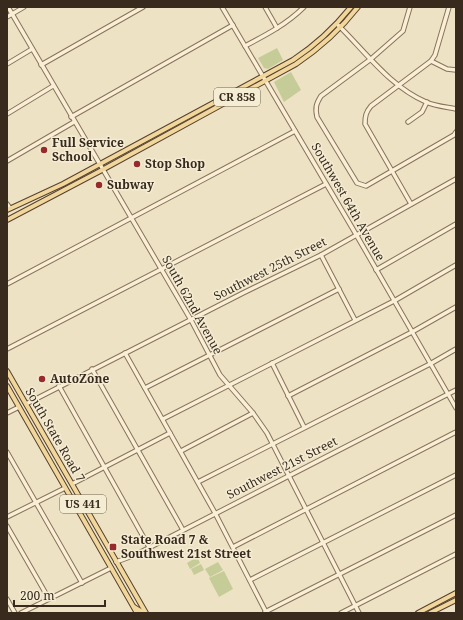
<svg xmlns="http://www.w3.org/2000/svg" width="463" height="620" font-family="'Noto Serif',serif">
	<rect width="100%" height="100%" fill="#eee2c4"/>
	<g fill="#c5cc98">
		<polygon points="277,48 283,60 268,69 264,68 258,58"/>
		<polygon points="291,72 301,90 284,102 274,82"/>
		<polygon points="197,557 200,563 190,569 187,563"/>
		<polygon points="218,562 223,570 210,577 205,569"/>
		<polygon points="201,564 204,570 194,575 191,569"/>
		<polygon points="224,571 233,589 219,597 209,578"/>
	</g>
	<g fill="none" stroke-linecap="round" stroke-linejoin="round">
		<defs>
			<g id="minor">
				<polyline points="8,7 191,320 220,375 253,413 267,433 359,613"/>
				<polyline points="222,7 357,236 456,408"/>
				<polyline points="265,7 277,28"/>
				<path d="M410,7L403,31L371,59L321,96C316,104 315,108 317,117L357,183L366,186L454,135L456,132"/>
				<polyline points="7,17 24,7"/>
				<path d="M337,24C365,51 389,86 426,102C435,106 446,107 456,109"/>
				<path d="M245,46C266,35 287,24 304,7"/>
				<polyline points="431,61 447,69 456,70"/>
				<polyline points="7,64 32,49"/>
				<polyline points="41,65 143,7"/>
				<polyline points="7,114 53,86"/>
				<polyline points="71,117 233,25"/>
				<polyline points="408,122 422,112 427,102"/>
				<polyline points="7,161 74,122"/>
				<polyline points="7,204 10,208"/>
				<path d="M411,204L365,124C365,116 366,112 371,106L431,61L435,55L449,7"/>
				<polyline points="321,255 355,320"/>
				<polyline points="376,270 456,224"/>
				<polyline points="7,284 295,131"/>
				<polyline points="7,349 326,184"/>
				<polyline points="125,353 215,513 266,612"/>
				<polyline points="272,363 304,427"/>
				<polyline points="92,369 183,530"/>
				<polyline points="59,386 149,547"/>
				<polyline points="145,388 339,289"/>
				<polyline points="288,396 412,332 456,307"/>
				<polyline points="26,404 243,293 321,255 456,179"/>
				<polyline points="7,413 19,407"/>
				<polyline points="163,419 394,301 456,265"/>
				<polyline points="181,451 253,413"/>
				<polyline points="7,452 82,583"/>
				<polyline points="198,482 430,364 456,349"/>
				<polyline points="72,484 170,433"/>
				<polyline points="7,517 65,488"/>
				<polyline points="7,526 49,599"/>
				<polyline points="233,547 456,432"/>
				<polyline points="116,562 135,555 456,390"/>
				<polyline points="250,580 456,475"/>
				<polyline points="7,599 15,613"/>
				<polyline points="265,612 456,515"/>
				<polyline points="21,613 111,568"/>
				<polyline points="341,613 456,554"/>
			</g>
			<g id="major">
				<path d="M7,210L63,184L293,60C316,45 334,28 351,7"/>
				<path d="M7,220L102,170L296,64C320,48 340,30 358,7"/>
				<polyline points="7,371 146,613"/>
				<polyline points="7,386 137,613"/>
				<polyline points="134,607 144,613"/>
				<polyline points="418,613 456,593"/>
				<polyline points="430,613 456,600"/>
			</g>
		</defs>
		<use href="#minor" stroke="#88735a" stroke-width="5.5"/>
		<use href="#major" stroke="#56412f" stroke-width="6"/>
		<use href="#minor" stroke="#f9efd7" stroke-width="3.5"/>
		<use href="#major" stroke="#f1d79c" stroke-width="4"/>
	</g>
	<g fill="#972b2b" stroke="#f5ecd4" stroke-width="1.5">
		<circle cx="44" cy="150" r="4"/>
		<circle cx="137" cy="164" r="4"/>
		<circle cx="99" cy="185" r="4"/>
		<circle cx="42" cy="379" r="4"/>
		<rect x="109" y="543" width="8" height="8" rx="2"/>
	</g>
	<g text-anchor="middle" stroke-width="3" stroke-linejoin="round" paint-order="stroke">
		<g fill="#f5ecd4" stroke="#716555" stroke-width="1">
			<rect x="214" y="88" width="46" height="18" rx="3"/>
			<rect x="60" y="495" width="46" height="18" rx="3"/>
		</g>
		<g font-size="11" font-weight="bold" fill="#382b1e">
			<text x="237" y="101">CR 858</text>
			<text x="83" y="508">US 441</text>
		</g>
		<g font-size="12" font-weight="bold" fill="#382b1e" stroke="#f5ecd4" text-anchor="start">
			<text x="52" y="147">Full Service<tspan x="52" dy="14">School</tspan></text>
			<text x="145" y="168">Stop Shop</text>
			<text x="107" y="189">Subway</text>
			<text x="50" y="383">AutoZone</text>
			<text x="121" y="544">State Road 7 &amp;<tspan x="121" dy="14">Southwest 21st Street</tspan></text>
		</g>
		<g font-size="12" fill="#382b1e" stroke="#f5ecd4">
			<text transform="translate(348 202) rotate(60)" y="4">Southwest 64th Avenue</text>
			<text transform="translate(270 269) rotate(-27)" y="4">Southwest 25th Street</text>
			<text transform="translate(192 305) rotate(61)" y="4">South 62nd Avenue</text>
			<text transform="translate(55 435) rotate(60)" y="4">South State Road 7</text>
			<text transform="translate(282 468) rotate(-27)" y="4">Southwest 21st Street</text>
		</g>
	</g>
	<rect width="463" height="620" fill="none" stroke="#382b1e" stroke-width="16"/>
	<path d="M14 600v6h91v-6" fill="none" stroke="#382b1e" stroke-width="2"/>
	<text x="20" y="600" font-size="12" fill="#382b1e" stroke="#f5ecd4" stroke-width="3" paint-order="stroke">200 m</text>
</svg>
